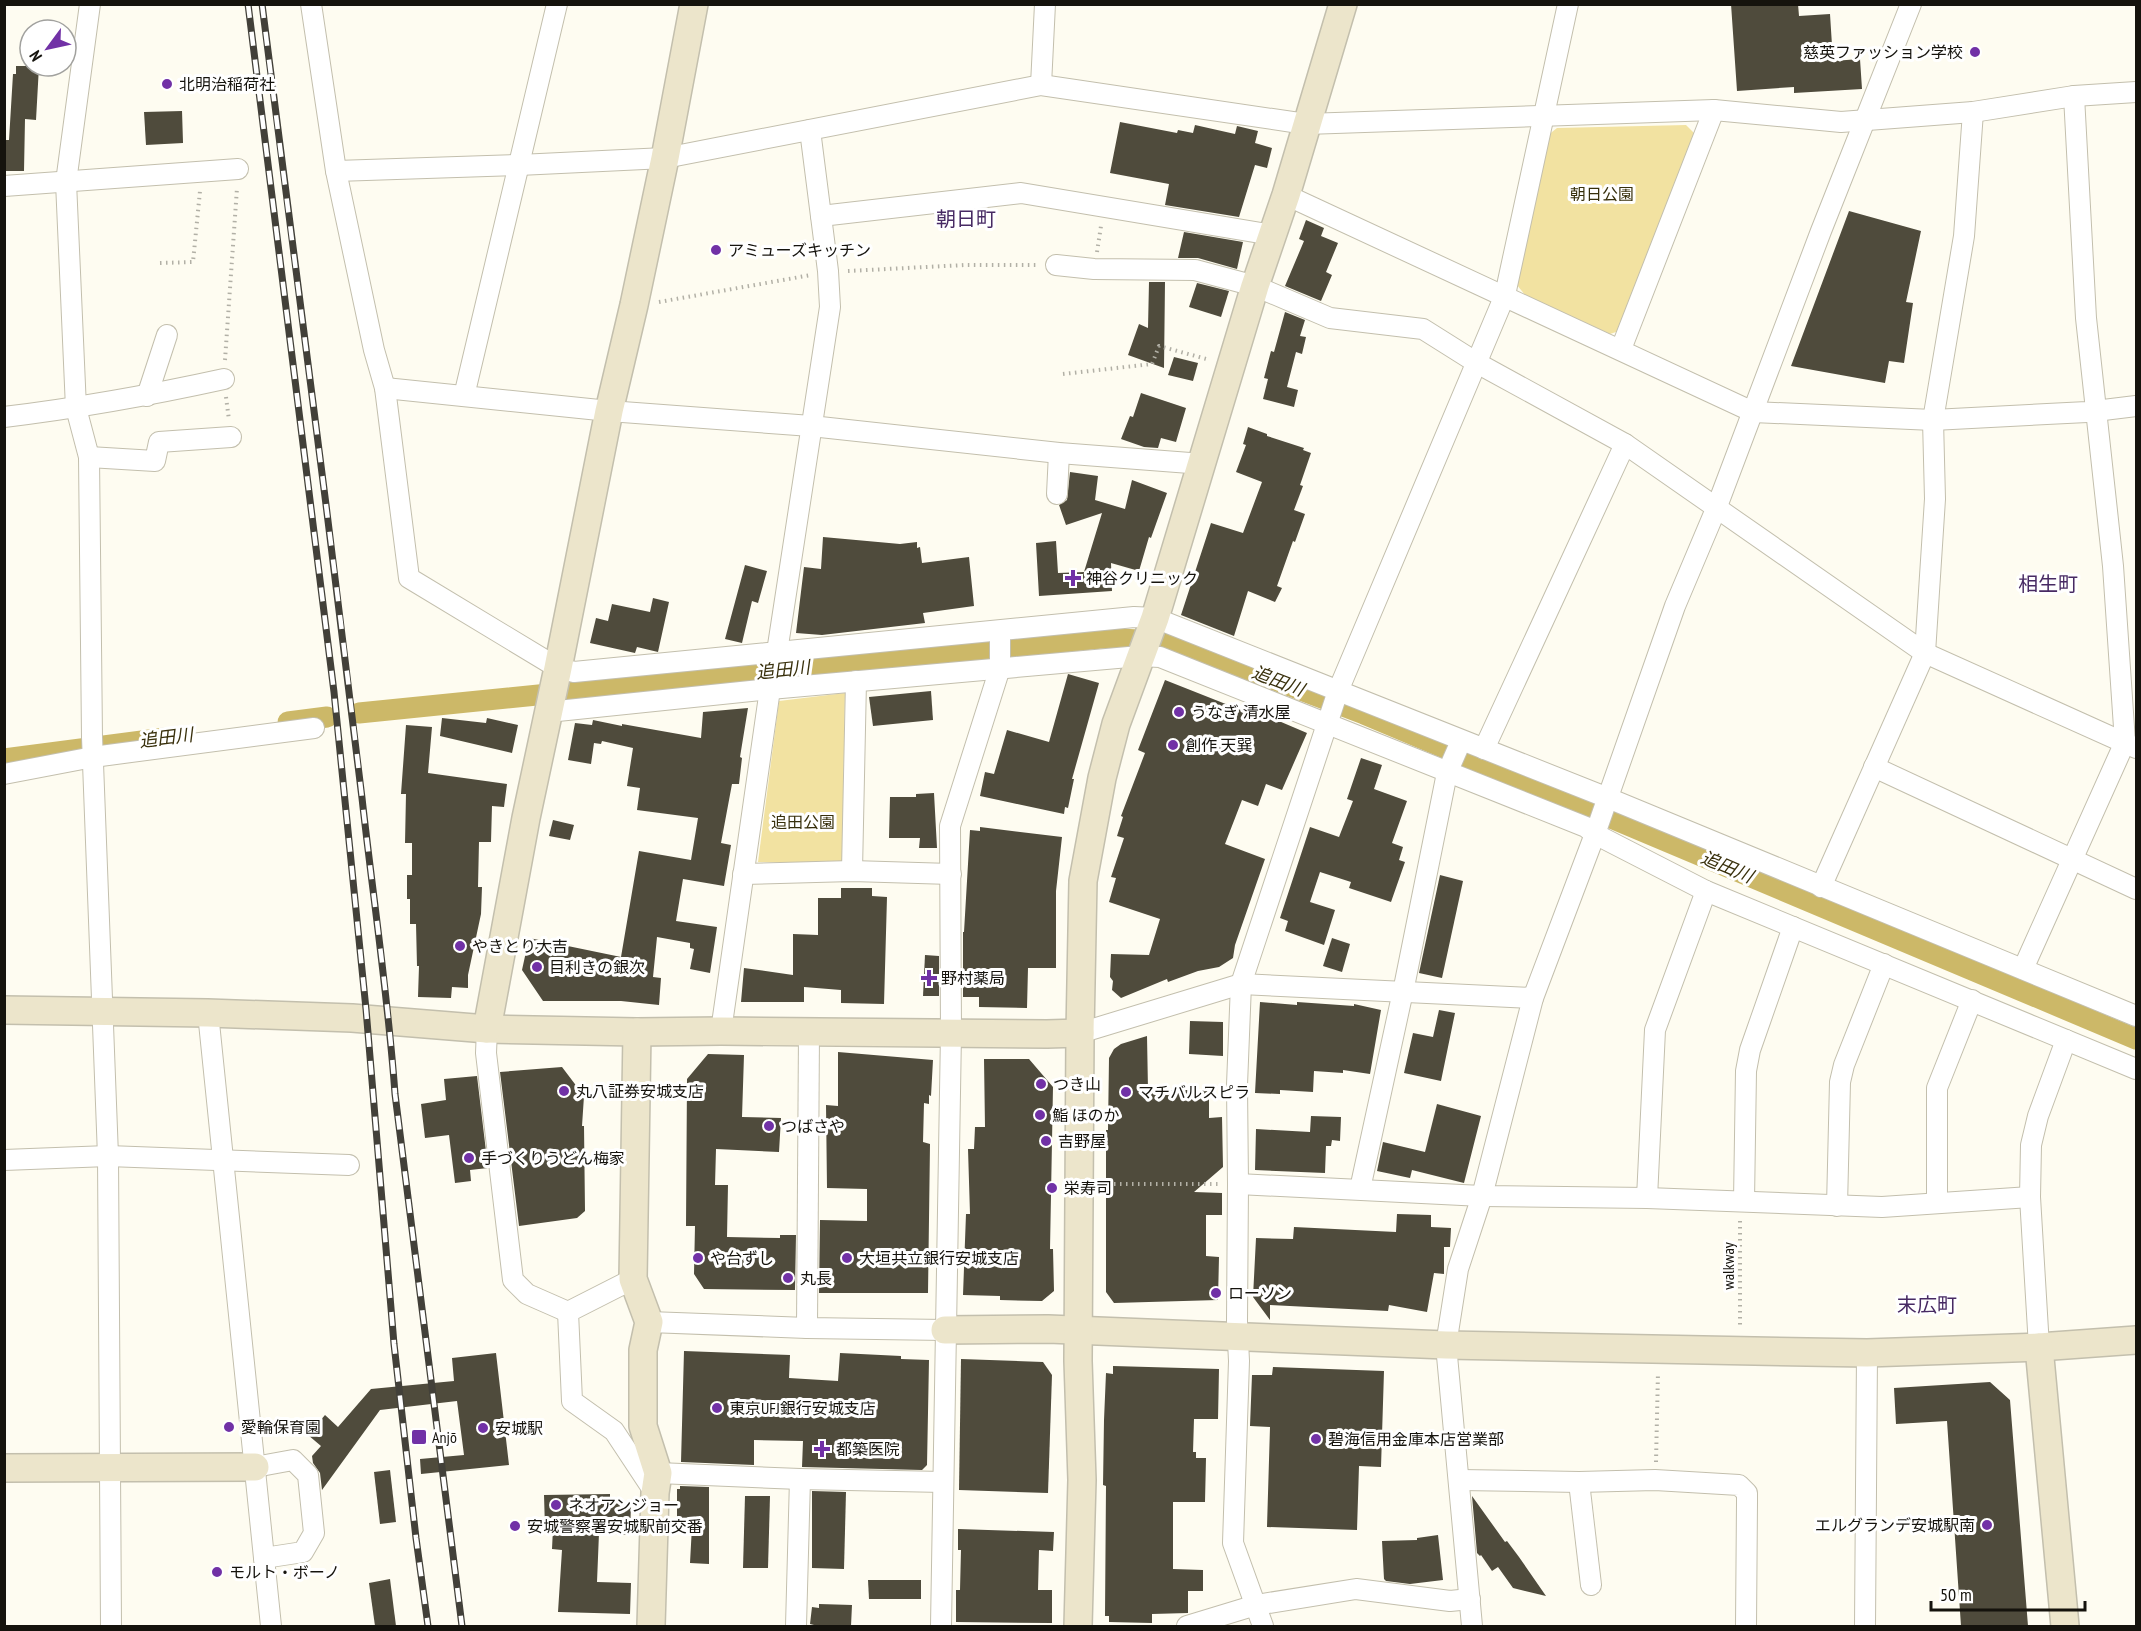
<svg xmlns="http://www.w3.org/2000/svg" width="2141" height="1631" font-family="'PT Sans Narrow','Noto Sans JP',sans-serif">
	<rect width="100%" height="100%" fill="#fefcf1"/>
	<g fill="#f2e2a1">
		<polygon points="1686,125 1694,133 1619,331 1610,334 1525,295 1517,285 1547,136 1557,128"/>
		<polygon points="845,693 842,864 758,862 779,701"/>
	</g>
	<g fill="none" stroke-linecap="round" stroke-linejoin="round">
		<g stroke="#ccb868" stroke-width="21">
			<polyline points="359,713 1102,638 1175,642 1364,714 2136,1039"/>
			<polyline points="288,722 327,717"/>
			<polyline points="4,759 165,738"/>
		</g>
	</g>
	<g fill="#4f4b3c">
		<polygon points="1731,4 1798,4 1799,16 1830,14 1833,61 1860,59 1862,89 1794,93 1794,87 1737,91"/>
		<polygon points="16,66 39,66 36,120 25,119 24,171 4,171 4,140 9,140 13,74 16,74"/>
		<polygon points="182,111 183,143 146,145 144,112"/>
		<polygon points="1120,122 1177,133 1178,130 1193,133 1195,125 1235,134 1237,126 1258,131 1255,143 1272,148 1267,168 1255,165 1239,217 1165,205 1169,184 1110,173"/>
		<polygon points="1849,211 1921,231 1906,302 1913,303 1904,363 1889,361 1885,383 1791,366"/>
		<polygon points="1306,220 1324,228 1321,236 1338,243 1326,272 1332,275 1321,301 1285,286 1304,241 1299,239"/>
		<polygon points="1184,232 1243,242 1237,269 1198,258 1178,258"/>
		<polygon points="1149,282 1165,282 1164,368 1128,355 1139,324 1148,328"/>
		<polygon points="1197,283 1229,291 1221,317 1189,307"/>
		<polygon points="1285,312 1305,320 1300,336 1306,337 1302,354 1296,352 1287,387 1298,390 1294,407 1263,399 1268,379 1264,378 1271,351 1274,352"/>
		<polygon points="1174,357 1198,363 1193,381 1168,375"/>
		<polygon points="1141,393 1186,408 1176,442 1161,438 1158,448 1144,447 1121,439 1130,416 1133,417"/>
		<polygon points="1248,427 1267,434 1267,436 1304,448 1303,450 1311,453 1300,485 1303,486 1294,510 1305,514 1295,542 1293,541 1277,586 1282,588 1275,602 1248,591 1234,636 1181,615 1211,523 1243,533 1262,482 1236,472 1246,445 1243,444"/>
		<polygon points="1070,472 1098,476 1095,500 1125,509 1132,480 1167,493 1151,538 1149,537 1139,571 1111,563 1112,591 1039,596 1036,543 1056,541 1058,573 1084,572 1102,513 1066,525 1059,505 1067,500"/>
		<polygon points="823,537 900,544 917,542 917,548 920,547 922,563 969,557 974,606 923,613 925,623 822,635 796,633 804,567 821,569"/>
		<polygon points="745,565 767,571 758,603 752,601 742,643 725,639"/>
		<polygon points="653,598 669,602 658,652 637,647 635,653 590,643 596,618 608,621 612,604 650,612"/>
		<polygon points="1068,674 1099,683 1072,779 1074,779 1068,808 1065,807 1064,814 980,796 985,772 994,774 1007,730 1049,742"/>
		<polygon points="1165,680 1256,716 1258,712 1307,733 1282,790 1266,784 1258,806 1242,800 1225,844 1265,859 1235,945 1233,958 1219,967 1198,971 1168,982 1167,979 1121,998 1112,990 1113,981 1110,977 1111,954 1149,955 1160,919 1109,902 1116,878 1111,877 1124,838 1117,836 1123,817 1121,816 1145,753 1138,750"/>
		<polygon points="931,691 933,720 873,726 869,697"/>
		<polygon points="748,708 740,757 742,758 739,784 732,784 721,843 731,845 724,886 683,879 676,921 717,927 710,973 690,969 694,949 690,948 690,943 657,937 653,977 661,978 659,1005 621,1001 543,1001 522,970 529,938 621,957 639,851 691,860 698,818 637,810 640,788 627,786 633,748 602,741 601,744 594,743 591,764 568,760 575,723 592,725 593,720 622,726 622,724 701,738 703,712"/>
		<polygon points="442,718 486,723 487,718 518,725 512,753 440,736"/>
		<polygon points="406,725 432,727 428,773 507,784 504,807 492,806 491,842 479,842 478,887 482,887 481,914 468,975 468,988 452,987 451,998 418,997 419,966 417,966 416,924 410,924 410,899 407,899 407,875 412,875 412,843 405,843 406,794 401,794"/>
		<polygon points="1361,758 1382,765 1374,789 1407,801 1392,843 1403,847 1399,860 1405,862 1391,902 1349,888 1351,882 1320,872 1310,902 1335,910 1324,945 1285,931 1288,921 1280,918 1310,827 1339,837 1353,801 1347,799"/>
		<polygon points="934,793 937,848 919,848 920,838 889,838 890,797 916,797 916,794"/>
		<polygon points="553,820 574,825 570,840 549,836"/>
		<polygon points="980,827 1062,837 1056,891 1056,968 1028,968 1027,1008 979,1007 979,997 963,997 963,932 964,932 970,830 980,831"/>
		<polygon points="1440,875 1463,881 1442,978 1419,973"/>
		<polygon points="841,888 872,888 872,896 887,897 884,1004 841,1003 841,990 804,987 804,1002 741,1002 744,968 793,975 793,934 818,935 818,898 841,898"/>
		<polygon points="1332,938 1350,944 1342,972 1323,966"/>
		<polygon points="925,955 939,956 939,996 923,996"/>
		<polygon points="1260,1002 1297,1005 1297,1002 1354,1006 1354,1004 1381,1010 1370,1074 1343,1070 1343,1073 1314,1071 1313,1092 1280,1090 1280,1094 1255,1093"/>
		<polygon points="1439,1010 1455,1013 1441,1081 1404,1073 1413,1033 1433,1037"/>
		<polygon points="1190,1021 1223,1022 1223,1056 1189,1054"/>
		<polygon points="1147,1036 1148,1090 1209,1090 1209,1118 1222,1117 1223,1167 1194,1192 1222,1193 1222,1215 1206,1215 1206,1256 1219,1257 1218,1300 1114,1303 1106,1292 1106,1130 1108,1130 1109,1058 1114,1049 1121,1044"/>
		<polygon points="838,1052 933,1060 931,1096 929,1095 929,1104 924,1103 923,1142 930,1144 928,1293 819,1293 820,1220 867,1221 867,1189 827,1188 826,1105 838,1106"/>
		<polygon points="708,1054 744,1055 742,1117 781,1118 779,1152 716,1149 715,1185 728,1185 727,1237 780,1238 780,1235 796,1235 795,1290 704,1289 694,1274 695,1226 686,1226 687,1079"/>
		<polygon points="984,1059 1029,1059 1053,1087 1050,1249 1053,1249 1054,1291 1042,1301 1000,1300 1000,1296 963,1295 966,1214 970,1214 968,1149 974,1149 975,1127 985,1127"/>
		<polygon points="562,1067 584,1096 582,1126 584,1126 585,1211 577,1218 519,1226 500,1072"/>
		<polygon points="477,1076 488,1168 470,1170 471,1181 455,1183 449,1135 425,1138 421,1104 446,1100 444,1079"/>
		<polygon points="1437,1104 1481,1116 1464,1183 1412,1170 1410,1178 1377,1171 1383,1142 1425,1152"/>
		<polygon points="1311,1116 1341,1117 1340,1141 1332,1140 1331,1146 1326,1146 1325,1173 1255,1170 1256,1129 1310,1132"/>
		<polygon points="1397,1214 1431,1215 1431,1227 1451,1228 1450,1247 1444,1247 1444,1274 1434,1273 1427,1312 1389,1305 1388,1311 1270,1305 1270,1320 1253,1297 1256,1238 1293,1239 1294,1227 1396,1232"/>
		<polygon points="684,1351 790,1355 789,1378 838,1381 840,1353 901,1356 901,1359 929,1360 927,1465 922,1470 802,1467 803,1441 754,1440 754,1465 681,1462"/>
		<polygon points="496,1353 509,1465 421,1474 420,1459 464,1455 457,1401 380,1410 322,1490 320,1473 313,1463 312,1456 321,1446 308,1435 325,1415 338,1427 371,1389 454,1381 452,1358"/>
		<polygon points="961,1359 1043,1362 1052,1375 1048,1493 959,1490"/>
		<polygon points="1113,1366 1219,1369 1218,1419 1194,1419 1193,1452 1196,1452 1196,1458 1206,1458 1205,1502 1173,1502 1173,1569 1203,1570 1203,1591 1188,1591 1188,1613 1152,1614 1152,1623 1109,1622 1109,1616 1105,1616 1106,1486 1103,1485 1104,1420 1106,1373 1113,1374"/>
		<polygon points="1273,1367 1384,1371 1381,1467 1359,1466 1357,1530 1267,1527 1270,1427 1250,1426 1252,1375 1272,1375"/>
		<polygon points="1990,1382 2010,1400 2028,1626 1961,1626 1947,1421 1896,1424 1894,1388"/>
		<polygon points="390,1470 396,1522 380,1524 374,1472"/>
		<polygon points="680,1486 709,1487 709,1564 690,1563 692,1526 677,1526 677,1489 680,1489"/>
		<polygon points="812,1491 846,1492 844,1569 812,1568"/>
		<polygon points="610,1494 610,1503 631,1504 630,1535 599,1533 597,1582 631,1583 630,1614 558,1612 562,1550 552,1549 553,1528 545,1528 544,1495"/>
		<polygon points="745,1496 770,1496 768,1568 743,1568"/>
		<polygon points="1472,1496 1505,1542 1507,1541 1519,1557 1546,1596 1513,1588 1498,1567 1492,1571 1481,1555 1480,1556 1477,1553"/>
		<polygon points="958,1529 1054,1532 1053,1551 1039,1550 1038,1590 1052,1590 1052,1623 956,1622 956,1590 960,1590 961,1550 958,1550"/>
		<polygon points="1438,1535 1443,1580 1410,1584 1386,1581 1384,1579 1382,1541 1417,1540 1417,1538"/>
		<polygon points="390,1579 396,1626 375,1626 369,1583"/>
		<polygon points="868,1580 921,1580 921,1599 869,1599"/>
		<polygon points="819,1604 852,1605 851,1626 818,1626 810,1624 812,1607 819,1608"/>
	</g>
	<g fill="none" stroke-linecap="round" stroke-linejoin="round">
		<defs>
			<g id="street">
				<polyline points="90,4 66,182 76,408 89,457 92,737 108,1156 111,1626"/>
				<polyline points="311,4 336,171 374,350 385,388 409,578 558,668 574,672 1134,617 1155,618 1608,798 2136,1016"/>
				<polyline points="1041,85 1045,4"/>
				<polyline points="336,171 519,165 665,158 1041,85 1306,124 1714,110 1841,122 1973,112 2074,96 2136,92"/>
				<polyline points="4,186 238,169"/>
				<polyline points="1286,195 1753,412 1933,420 2087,412 2136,406"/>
				<polyline points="821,216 1021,193 1272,235"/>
				<polyline points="1056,265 1094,269 1195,270 1255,286 1330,318 1423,329 1477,363 1625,444 1925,653 2136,748"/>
				<polyline points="1621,349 1714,110"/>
				<polyline points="385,388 609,411 811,426 1059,453 1203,464"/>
				<polyline points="147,396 167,335"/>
				<polyline points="464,396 557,4"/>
				<path d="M4,417C79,408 151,395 224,379"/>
				<polyline points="89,457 155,461 159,442 231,437"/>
				<polyline points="1057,494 1059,453"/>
				<polyline points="548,712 770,689 1140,656 1160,657 1586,827 1595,834 1706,891 2136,1069"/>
				<polyline points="1484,749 1625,444"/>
				<polyline points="1874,767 2136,889"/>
				<polyline points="4,774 93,757 314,728"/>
				<polyline points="852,871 856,681"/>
				<polyline points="743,874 852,871 951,874"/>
				<polyline points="1821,887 1925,653 1935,499 1933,420 1964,236 1973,112"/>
				<polyline points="2023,969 2125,742 2113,566 2086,318 2074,96"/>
				<polyline points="208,1013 271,1626"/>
				<polyline points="487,1029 486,1053 513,1280 527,1294 568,1312"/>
				<polyline points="721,1031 770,689 777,652 830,307 828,271 810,130"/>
				<polyline points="1080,1033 1241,984 1533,998"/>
				<polyline points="4,1160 108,1156 349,1165"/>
				<polyline points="1238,1184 1482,1196 1647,1198 1655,1030 1706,891"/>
				<polyline points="1360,1189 1405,982 1447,773 1461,741"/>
				<polyline points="1647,1198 1882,1207 2030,1197"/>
				<polyline points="1744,1201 1746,1071 1750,1050 1793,927"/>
				<polyline points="1937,1203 1937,1088 1972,1000"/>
				<polyline points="1837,1206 1840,1082 1844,1065 1884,964"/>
				<polyline points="633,1279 568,1312 572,1401 614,1431 655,1493"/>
				<polyline points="649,1322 807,1328 945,1330"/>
				<polyline points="807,1328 809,1032"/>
				<polyline points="2039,1347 2030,1197 2031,1145 2038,1116 2066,1040"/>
				<polyline points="255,1467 293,1460 308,1475 314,1533 303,1552 264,1558"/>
				<polyline points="658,1473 800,1479 943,1482"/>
				<polyline points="1460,1480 1579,1482 1655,1480 1739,1485 1747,1493 1747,1502 1746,1626"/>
				<polyline points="1579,1482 1591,1585"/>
				<polyline points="796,1626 800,1479"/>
				<polyline points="941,1626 951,1033 950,826 1000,668 1000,631"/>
				<polyline points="1187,1626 1256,1605 1356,1589 1450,1601 1470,1599"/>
				<polyline points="1263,1626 1233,1543 1239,1361 1237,1321 1238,1184 1237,1085 1241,984 1338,691 1505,295 1568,4"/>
				<polyline points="1472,1626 1446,1345 1458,1269 1482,1196 1533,998 1595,834 1675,606 1716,509 1821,231 1911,4"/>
				<polyline points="1865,1626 1867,1353"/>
			</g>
			<g id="secondary">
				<polyline points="4,1010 208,1013 352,1018 487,1029 637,1032 721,1031 1047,1034 1080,1033"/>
				<polyline points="487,1029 526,818 558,668 609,411 634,305 665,158 694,4"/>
				<polyline points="637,1032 633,1279 649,1322 643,1350 643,1426 658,1473 655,1493 651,1626"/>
				<polyline points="945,1330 1048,1329 1446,1345 1807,1352 1867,1353 2039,1347 2136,1340"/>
				<polyline points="2039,1347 2065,1626"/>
				<polyline points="4,1468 255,1467"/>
				<polyline points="1078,1626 1082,1480 1078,1361 1080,1033 1083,881 1102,778 1116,724 1155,618 1255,286 1286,195 1343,4"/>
			</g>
		</defs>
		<use href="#street" stroke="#c3bfad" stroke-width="22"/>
		<use href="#secondary" stroke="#c3bfad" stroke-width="30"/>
		<g stroke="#b2b0a6" stroke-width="4" stroke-dasharray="1.5 4.5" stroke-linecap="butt">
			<polyline points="1097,252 1101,226"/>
			<polyline points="160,263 193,262 200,191"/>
			<polyline points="848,271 965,265 1038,265"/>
			<polyline points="659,302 811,275"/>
			<polyline points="225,360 237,188"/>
			<polyline points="1063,374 1152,364 1159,346 1210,360"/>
			<polyline points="226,397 229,420"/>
			<polyline points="1102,1184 1220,1184"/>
			<polyline points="1740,1221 1740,1328"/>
			<polyline points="1656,1462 1658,1372"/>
		</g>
		<use href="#street" stroke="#fff" stroke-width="20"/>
		<use href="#secondary" stroke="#ece5cb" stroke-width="27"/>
		<defs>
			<g id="rail">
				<polyline points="248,4 334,692 366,1009 394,1344 416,1538 428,1626"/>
				<path d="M262,4C295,269 331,533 362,798C373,897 388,995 395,1094L462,1626"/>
			</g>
		</defs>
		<use href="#rail" stroke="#424039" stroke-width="7"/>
		<use href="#rail" stroke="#fff" stroke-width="4.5" stroke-dasharray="14" stroke-linecap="butt"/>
	</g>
	<g fill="#7131a6" stroke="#fff" stroke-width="2">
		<circle cx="1975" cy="52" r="6"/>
		<circle cx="167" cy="84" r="6"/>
		<circle cx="716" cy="250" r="6"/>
		<path d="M1070 569h6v6h6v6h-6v6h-6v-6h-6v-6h6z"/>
		<circle cx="1179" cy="712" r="6"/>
		<circle cx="1173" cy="745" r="6"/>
		<circle cx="460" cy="946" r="6"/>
		<circle cx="537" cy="967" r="6"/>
		<path d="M926 969h6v6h6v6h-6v6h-6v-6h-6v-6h6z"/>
		<circle cx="1041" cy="1084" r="6"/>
		<circle cx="564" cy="1091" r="6"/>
		<circle cx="1126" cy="1092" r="6"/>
		<circle cx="1040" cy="1115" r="6"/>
		<circle cx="769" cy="1126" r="6"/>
		<circle cx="1046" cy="1141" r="6"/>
		<circle cx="469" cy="1158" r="6"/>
		<circle cx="1052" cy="1188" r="6"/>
		<circle cx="698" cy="1258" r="6"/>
		<circle cx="847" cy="1258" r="6"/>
		<circle cx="788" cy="1278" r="6"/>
		<circle cx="1216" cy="1293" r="6"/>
		<circle cx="717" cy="1408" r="6"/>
		<circle cx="229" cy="1427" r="6"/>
		<circle cx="483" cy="1428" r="6"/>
		<rect x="411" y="1429" width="16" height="16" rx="3"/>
		<circle cx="1316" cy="1439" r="6"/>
		<path d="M819 1440h6v6h6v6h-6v6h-6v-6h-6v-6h6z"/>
		<circle cx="556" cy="1505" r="6"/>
		<circle cx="1987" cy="1525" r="6"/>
		<circle cx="515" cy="1526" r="6"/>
		<circle cx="217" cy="1572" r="6"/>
	</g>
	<g text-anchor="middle" stroke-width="6" stroke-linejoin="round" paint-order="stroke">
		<g font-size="16" fill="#15130d" stroke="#fff" text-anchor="start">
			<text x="1963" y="58" text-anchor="end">慈英ファッション学校</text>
			<text x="179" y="90">北明治稲荷社</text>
			<text x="728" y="256">アミューズキッチン</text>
			<text x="1086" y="584">神谷クリニック</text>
			<text x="1191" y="718">うなぎ 清水屋</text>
			<text x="1185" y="751">創作 天巽</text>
			<text x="472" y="952">やきとり大吉</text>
			<text x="549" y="973">目利きの銀次</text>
			<text x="941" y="984">野村薬局</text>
			<text x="1053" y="1090">つき山</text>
			<text x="576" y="1097">丸八証券安城支店</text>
			<text x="1138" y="1098">マチバルスピラ</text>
			<text x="1052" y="1121">鮨 ほのか</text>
			<text x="781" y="1132">つばさや</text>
			<text x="1058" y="1147">吉野屋</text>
			<text x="481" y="1164">手づくりうどん梅家</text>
			<text x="1064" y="1194">栄寿司</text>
			<text x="710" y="1264">や台ずし</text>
			<text x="859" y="1264">大垣共立銀行安城支店</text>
			<text x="800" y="1284">丸長</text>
			<text x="1228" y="1299">ローソン</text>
			<text x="729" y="1414">東京UFJ銀行安城支店</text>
			<text x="241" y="1433">愛輪保育園</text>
			<text x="495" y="1434">安城駅</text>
			<text x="432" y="1443">Anjō</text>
			<text x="1328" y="1445">碧海信用金庫本店営業部</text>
			<text x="836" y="1455">都築医院</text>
			<text x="568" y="1511">ネオアンジョー</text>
			<text x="1975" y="1531" text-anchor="end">エルグランデ安城駅南</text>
			<text x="527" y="1532">安城警察署安城駅前交番</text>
			<text x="229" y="1578">モルト・ボーノ</text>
		</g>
		<g font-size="16" fill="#372f0b" stroke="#fff">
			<text x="1602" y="200">朝日公園</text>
			<text x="803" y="828">追田公園</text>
		</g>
		<g font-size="16" fill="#15130d" stroke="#fff">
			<text transform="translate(1728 1266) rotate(-90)" y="6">walkway</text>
		</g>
		<g font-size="18" font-style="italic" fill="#39300c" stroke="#fff">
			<text transform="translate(783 670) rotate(-6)" y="6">追田川</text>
			<text transform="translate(1278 681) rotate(21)" y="6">追田川</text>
			<text transform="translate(166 738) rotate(-7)" y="6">追田川</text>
			<text transform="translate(1727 867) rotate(23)" y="6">追田川</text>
		</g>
		<g font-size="20" fill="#472a63" stroke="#fff">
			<text x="966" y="226">朝日町</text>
			<text x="2048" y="591">相生町</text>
			<text x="1927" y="1312">末広町</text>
		</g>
	</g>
	<rect width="2141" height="1631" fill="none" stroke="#15130d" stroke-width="12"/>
	<g transform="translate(48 48) rotate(237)"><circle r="28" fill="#ffffff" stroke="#a1a19e" stroke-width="1.5"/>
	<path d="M0-4.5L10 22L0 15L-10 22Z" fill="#7131a6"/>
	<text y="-9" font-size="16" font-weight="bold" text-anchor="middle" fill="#15130d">N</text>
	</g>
	<path d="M1931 1601v9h154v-9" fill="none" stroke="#15130d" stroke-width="3"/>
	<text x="1940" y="1601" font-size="18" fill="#15130d" stroke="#ffffff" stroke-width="4.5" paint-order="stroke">50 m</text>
</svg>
